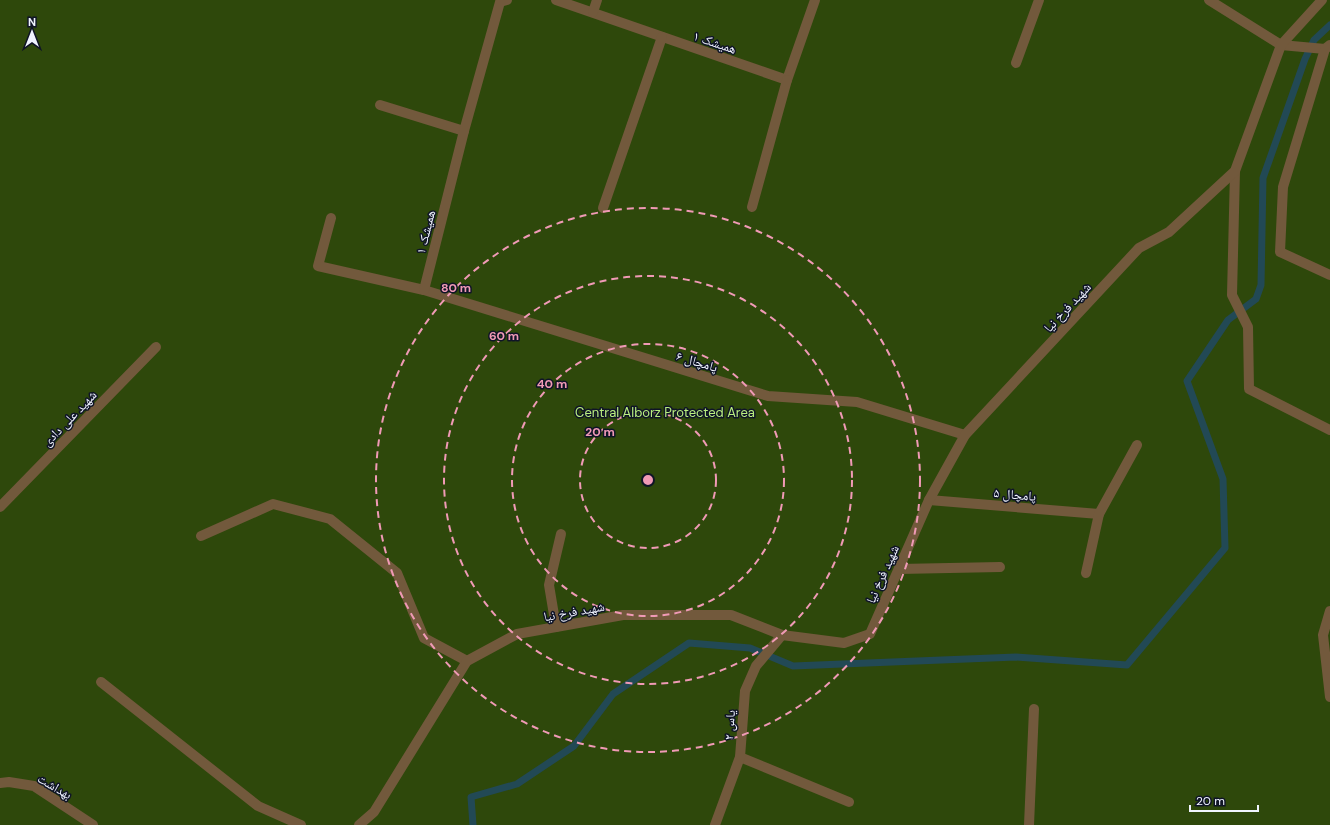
<svg xmlns="http://www.w3.org/2000/svg" width="1330" height="825" font-family="'DM Sans','Noto Naskh Arabic',sans-serif">
	<rect width="100%" height="100%" fill="#171d31"/>
	<rect fill="#2e480b" x="0" y="0" width="1330" height="825"/>
	<g fill="none" stroke-linecap="round" stroke-linejoin="round">
		<polyline stroke="#224955" stroke-width="7" points="473,825 471,797 517,784 574,746 613,694 689,643 750,648 793,666 1016,657 1127,665 1225,548 1223,479 1187,381 1228,320 1256,299 1261,285 1263,178 1305,59 1314,40 1330,25"/>
		<g stroke="#72593c" stroke-width="10">
			<polyline points="556,0 787,80 815,0"/>
			<polyline points="1209,0 1281,45 1325,49"/>
			<polyline points="593,12 597,0"/>
			<polyline points="1330,45 1325,49 1283,187 1280,252 1330,275"/>
			<polyline points="1016,63 1039,0"/>
			<polyline points="380,105 464,131"/>
			<polyline points="1235,171 1232,295 1248,327 1249,389 1330,430"/>
			<polyline points="752,207 787,80"/>
			<polyline points="603,208 662,37"/>
			<polyline points="331,218 318,266 424,290 768,396 857,402 965,435"/>
			<polyline points="424,290 464,131 500,2 507,0"/>
			<polyline points="929,500 1099,514"/>
			<polyline points="0,507 156,347"/>
			<polyline points="201,536 273,504 330,519 397,573 424,638 467,661"/>
			<polyline points="899,569 1000,567"/>
			<polyline points="1086,573 1099,514 1137,445"/>
			<polyline points="556,627 549,585 561,534"/>
			<polyline points="101,682 258,806 301,825"/>
			<polyline points="1330,697 1323,635 1330,611"/>
			<polyline points="740,757 849,802"/>
			<polyline points="0,783 9,782 34,786 93,825"/>
			<polyline points="359,825 374,812 467,661 517,634 623,615 731,615 782,635 844,643 870,634 929,500 965,435 1139,248 1169,232 1235,171 1281,45 1322,0"/>
			<polyline points="715,825 740,757 745,691 756,666 782,635"/>
			<polyline points="1029,825 1034,709"/>
		</g>
	</g>
	<g fill="none" stroke="#f09ab6" stroke-width="2" stroke-dasharray="7 5">
		<circle cx="648" cy="480" r="68"/>
		<circle cx="648" cy="480" r="136"/>
		<circle cx="648" cy="480" r="204"/>
		<circle cx="648" cy="480" r="272"/>
	</g>
	<g text-anchor="middle" stroke-width="3" stroke-linejoin="round" paint-order="stroke">
		<g font-size="13" fill="#f0f4ff" stroke="#0f1427">
			<text transform="translate(715 42) rotate(19)" y="5">همیشک ۱</text>
			<text transform="translate(425 232) rotate(-76)" y="5">همیشک ۱</text>
			<text transform="translate(1067 307) rotate(-47)" y="5">شهید فرخ نیا</text>
			<text transform="translate(697 361) rotate(17)" y="5">پامچال ۶</text>
			<text transform="translate(69 418) rotate(-46)" y="5">شهید علی دادی</text>
			<text transform="translate(1015 494) rotate(5)" y="5">پامچال ۵</text>
			<text transform="translate(882 574) rotate(-66)" y="5">شهید فرخ نیا</text>
			<text transform="translate(574 611) rotate(-10)" y="5">شهید فرخ نیا</text>
			<text transform="translate(729 725) rotate(-86)" y="5">یاس ۲</text>
			<text transform="translate(55 786) rotate(30)" y="5">بهداشت</text>
		</g>
		<g font-size="13" fill="#baef80" stroke="#0f1427">
			<text x="665" y="417">Central Alborz Protected Area</text>
		</g>
	</g>
	<circle cx="648" cy="480" r="6" fill="#f09ab6" stroke="#0f1427" stroke-width="2"/>
	<g font-size="12" text-anchor="middle" font-weight="bold" fill="#f09ab6" stroke="#0f1427" stroke-width="3" stroke-linejoin="round" paint-order="stroke">
		<text x="456" y="292">80 m</text>
		<text x="504" y="340">60 m</text>
		<text x="552" y="388">40 m</text>
		<text x="600" y="436">20 m</text>
	</g>
	<g transform="translate(32 32)" stroke="#0f1427" stroke-width="3" paint-order="stroke">
	<path d="M0-3L7 15L0 10L-7 15Z" fill="#f0f4ff"/>
	<text y="-6" font-size="11" font-weight="bold" text-anchor="middle" fill="#f0f4ff">N</text>
	</g>
	<path d="M1190 805v6h68v-6" fill="none" stroke="#f0f4ff" stroke-width="2"/>
	<text x="1196" y="805" font-size="12" fill="#f0f4ff" stroke="#0f1427" stroke-width="3" paint-order="stroke">20 m</text>
</svg>
